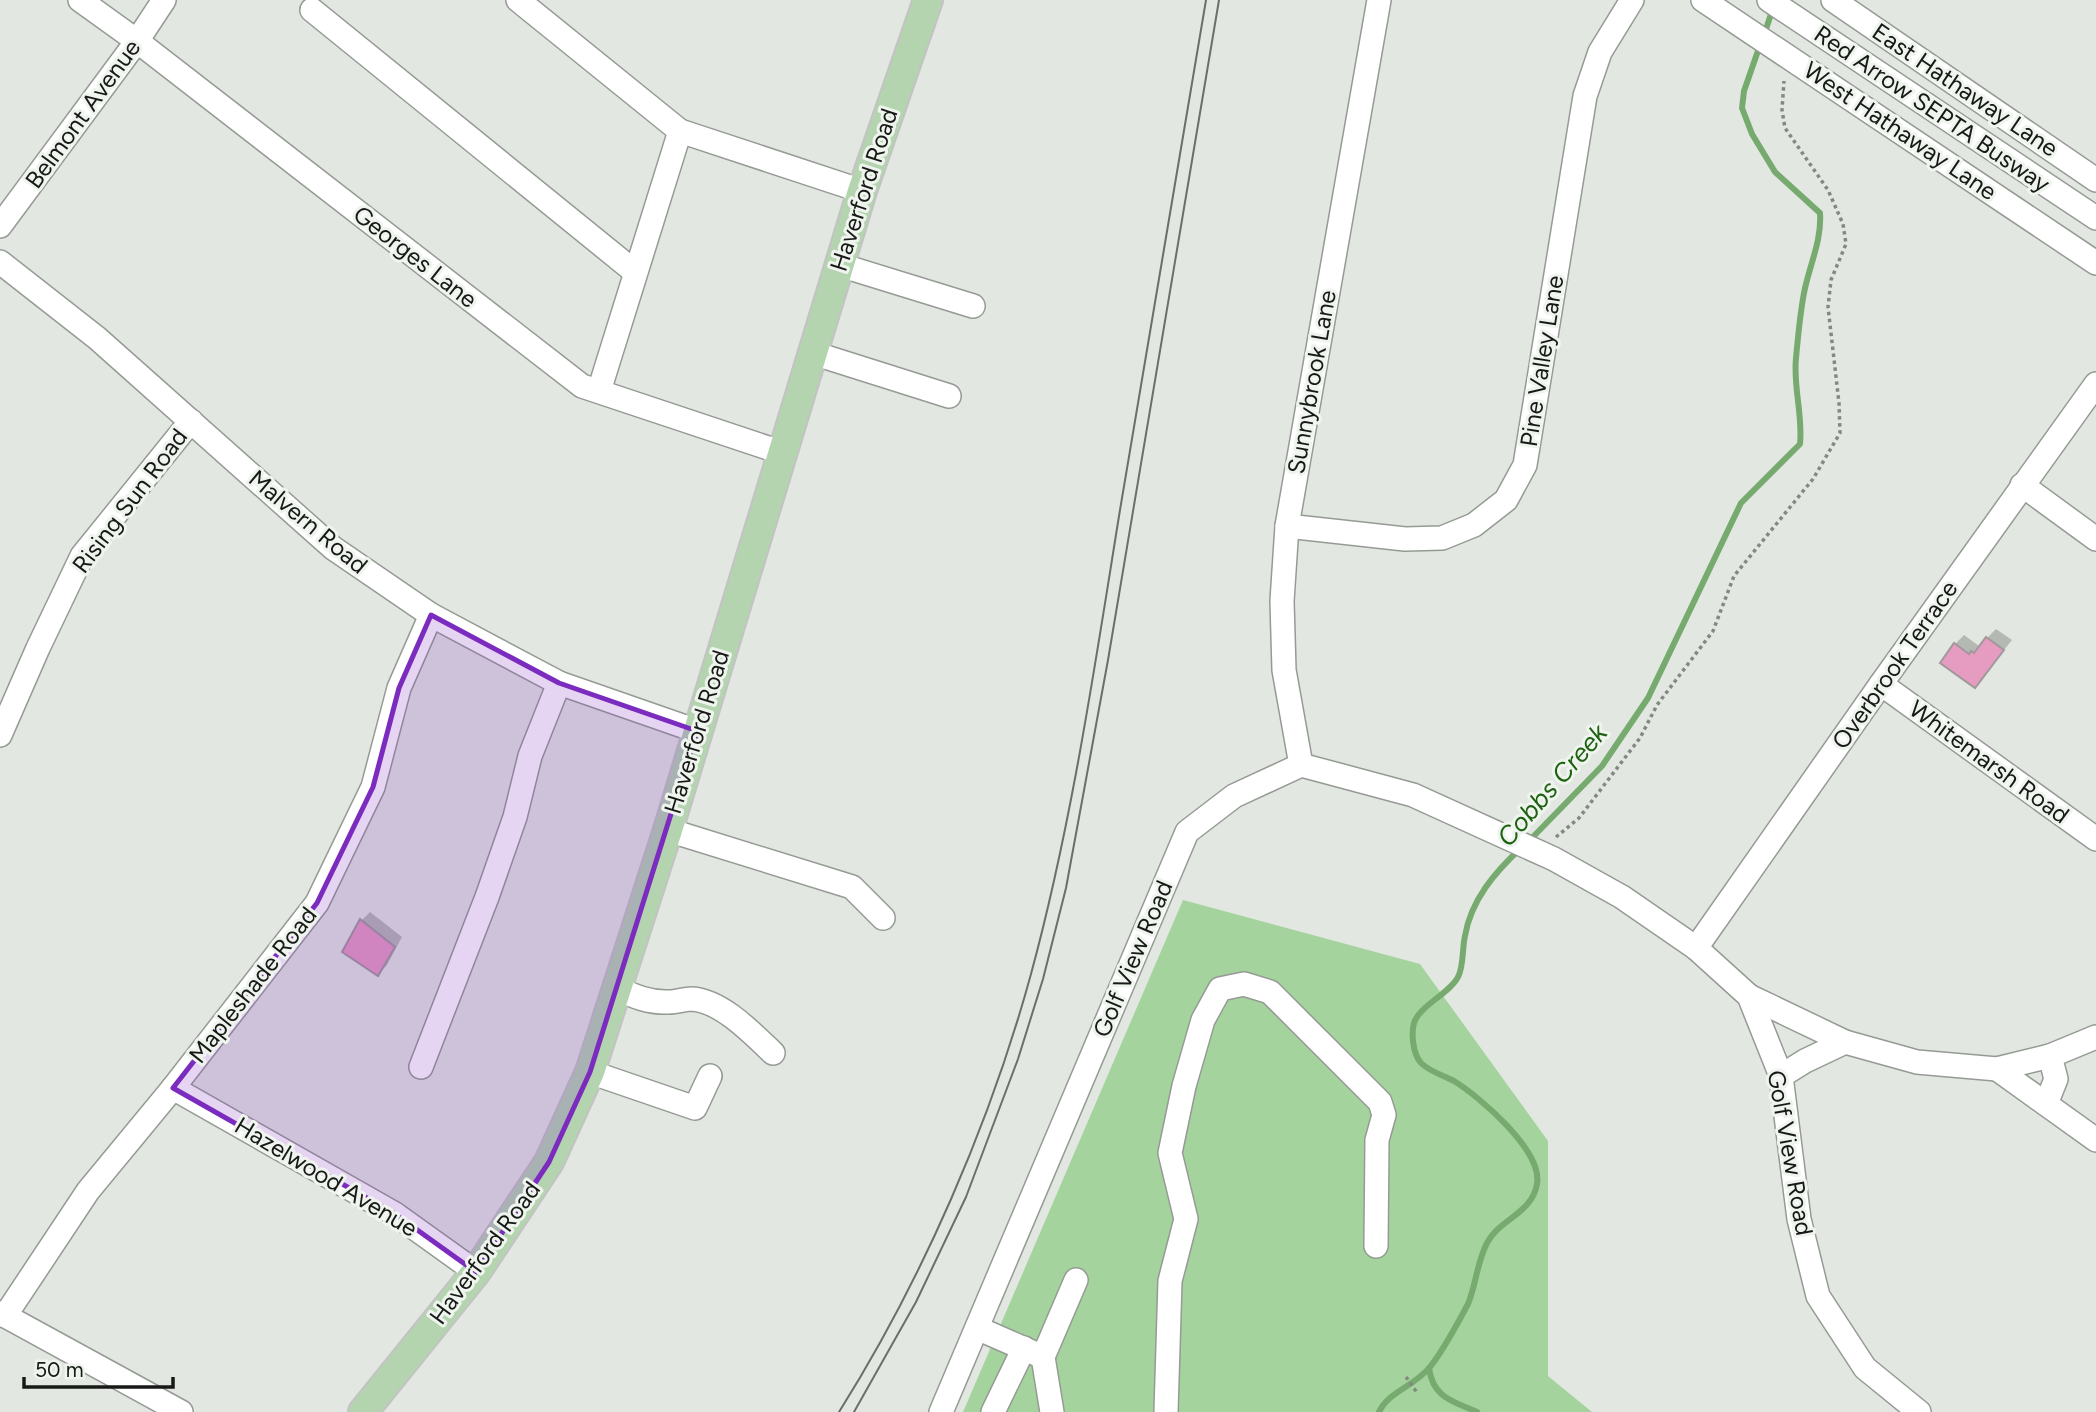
<svg xmlns="http://www.w3.org/2000/svg" width="2096" height="1412" font-family="Figtree,sans-serif">
	<rect width="100%" height="100%" fill="#e2e8e1"/>
	<polygon fill="#a5d39e" points="1183,900 1420,964 1548,1141 1548,1376 1592,1412 963,1412"/>
	<g fill="#0003">
		<polygon points="1996,629 2012,640 1975,686 1955,644 1964,635 1979,646"/>
		<polygon points="370,912 402,937 387,965 378,974 361,921"/>
	</g>
	<g fill="none" stroke-linecap="round" stroke-linejoin="round">
		<g stroke="#77aa6e" stroke-width="6">
			<polyline points="1764,35 1773,8"/>
			<path d="M1529,841L1602,766L1648,698L1741,503L1800,444C1803,415 1793,387 1796,358C1798,336 1800,314 1804,293C1809,266 1822,241 1820,213L1775,172L1752,134L1742,108L1744,91L1760,45"/>
			<path d="M1429,1368C1433,1398 1453,1401 1477,1412"/>
			<path d="M1379,1412C1389,1391 1415,1386 1430,1367C1442,1352 1459,1321 1468,1304C1476,1285 1477,1262 1487,1243C1499,1219 1532,1214 1537,1184C1543,1151 1480,1097 1454,1081C1443,1075 1430,1072 1421,1063C1413,1054 1411,1034 1414,1023C1419,1006 1450,993 1458,977C1464,966 1462,948 1465,936C1471,900 1495,872 1521,848"/>
		</g>
	</g>
	<g fill="#e69bc1" stroke="#a0989b" stroke-width="2">
		<polygon points="1986,637 2004,650 1975,688 1940,663 1954,643 1969,654 1971,651 1974,653"/>
		<polygon points="360,919 395,947 378,976 342,952"/>
	</g>
	<g fill="none" stroke-linecap="round" stroke-linejoin="round">
		<defs>
			<g id="minor">
				<polyline points="80,0 137,41 582,386 783,453"/>
				<polyline points="518,0 680,131 862,191"/>
				<polyline points="1703,0 2096,263"/>
				<polyline points="1769,0 2096,218"/>
				<polyline points="1833,0 2096,180"/>
				<polyline points="312,10 635,272"/>
				<polyline points="0,226 137,41 164,0"/>
				<polyline points="0,262 97,338 333,548 431,615 559,683 697,731"/>
				<polyline points="840,265 973,306"/>
				<polyline points="813,353 949,396"/>
				<polyline points="599,391 680,131"/>
				<polyline points="2022,485 2096,539"/>
				<polyline points="1287,526 1405,539 1442,538 1474,525 1506,500 1525,465 1585,96 1600,52 1632,0"/>
				<polyline points="1881,684 2096,839"/>
				<polyline points="0,735 38,648 82,556 191,421"/>
				<polyline points="1301,765 1284,670 1282,601 1287,526 1379,0"/>
				<polyline points="668,830 852,887 883,918"/>
				<polyline points="1696,948 1881,684 2096,384"/>
				<path d="M617,988C634,997 650,1003 669,1002C677,1002 684,999 692,999C722,1001 753,1034 773,1053"/>
				<polyline points="1749,996 1845,1042 1917,1062 1997,1069 2050,1056 2096,1037"/>
				<polyline points="421,1067 487,897 515,817 530,756 559,683"/>
				<polyline points="1997,1069 2096,1140"/>
				<polyline points="590,1072 695,1108 710,1076"/>
				<polyline points="1781,1076 1805,1061 1845,1042"/>
				<polyline points="173,1088 395,1214 476,1272"/>
				<polyline points="2046,1104 2056,1079 2050,1056"/>
				<polyline points="0,1313 181,1412"/>
				<polyline points="5,1316 88,1191 173,1088 317,903 373,787 399,688 431,615"/>
				<polyline points="977,1328 1043,1357 1076,1280"/>
				<polyline points="1043,1357 1052,1412"/>
				<polyline points="941,1412 1187,832 1234,796 1301,765 1413,795 1554,859 1622,897 1696,948 1749,996 1781,1076 1799,1219 1818,1296 1865,1368 1919,1412"/>
				<polyline points="993,1412 1024,1348"/>
				<polyline points="1166,1412 1170,1281 1186,1219 1170,1153 1184,1086 1203,1020 1220,989 1244,984 1270,992 1380,1102 1384,1115 1377,1140 1376,1246"/>
			</g>
			<polyline id="major" points="363,1412 476,1272 549,1162 590,1072 668,830 862,191 928,0"/>
		</defs>
		<use href="#minor" stroke="#959b94" stroke-width="26"/>
		<use href="#major" stroke="#c3c3c3" stroke-width="32"/>
		<g stroke="#848883" stroke-width="3.5" stroke-dasharray="3.5 3.5" stroke-linecap="butt">
			<polyline points="1556,837 1579,818 1640,738 1657,705 1713,631 1734,576 1813,479 1840,433 1839,403 1828,307 1831,280 1846,244 1843,224 1828,190 1785,128 1782,110 1784,81"/>
			<polyline points="1406,1377 1418,1394"/>
		</g>
		<use href="#minor" stroke="#fff" stroke-width="23"/>
		<use href="#major" stroke="#b4d4af" stroke-width="28"/>
		<g stroke="#6b6e6a" stroke-width="2">
			<path d="M839,1412C922,1280 990,1124 1031,974C1072,823 1095,664 1120,510C1148,340 1178,170 1206,0"/>
			<polyline points="854,1412 916,1302 966,1197 1018,1059 1043,979 1066,888 1108,660 1219,0"/>
		</g>
	</g>
	<path fill="#7b2cbf" fill-opacity="0.2" stroke="#7b2cbf" stroke-width="5" stroke-linejoin="round" d="M431,615L559,683L697,731L590,1072L549,1162L476,1272L395,1214L173,1088L317,903L373,787L399,688Z"/>
	<g text-anchor="middle" stroke-width="6" stroke-linejoin="round" paint-order="stroke">
		<g font-size="24" fill="#171917" stroke="#eff5ee">
			<text transform="translate(1965 90) rotate(34)" y="8">East Hathaway Lane</text>
			<text transform="translate(1932 109) rotate(34)" y="8">Red Arrow SEPTA Busway</text>
			<text transform="translate(83 114) rotate(-54)" y="8">Belmont Avenue</text>
			<text transform="translate(1900 131) rotate(34)" y="8">West Hathaway Lane</text>
			<text transform="translate(864 190) rotate(-72)" y="8">Haverford Road</text>
			<text transform="translate(415 257) rotate(38)" y="8">Georges Lane</text>
			<text transform="translate(1542 361) rotate(-81)" y="8">Pine Valley Lane</text>
			<text transform="translate(1312 382) rotate(-80)" y="8">Sunnybrook Lane</text>
			<text transform="translate(130 501) rotate(-53)" y="8">Rising Sun Road</text>
			<text transform="translate(308 522) rotate(40)" y="8">Malvern Road</text>
			<text transform="translate(1895 665) rotate(-55)" y="8">Overbrook Terrace</text>
			<text transform="translate(697 732) rotate(-73)" y="8">Haverford Road</text>
			<text transform="translate(1989 762) rotate(36)" y="8">Whitemarsh Road</text>
			<text transform="translate(1133 959) rotate(-67)" y="8">Golf View Road</text>
			<text transform="translate(253 985) rotate(-52)" y="8">Mapleshade Road</text>
			<text transform="translate(1790 1153) rotate(80)" y="8">Golf View Road</text>
			<text transform="translate(326 1177) rotate(31)" y="8">Hazelwood Avenue</text>
			<text transform="translate(485 1253) rotate(-54)" y="8">Haverford Road</text>
		</g>
		<g font-size="26" font-style="italic" fill="#1e6211" stroke="#eff5ee">
			<text transform="translate(1552 785) rotate(-49)" y="9">Cobbs Creek</text>
		</g>
	</g>
	<path d="M24 1377v10h149v-10" fill="none" stroke="#171917" stroke-width="3.5"/>
	<text x="35" y="1377" font-size="21" fill="#171917" stroke="#eff5ee" stroke-width="5" paint-order="stroke">50 m</text>
</svg>
